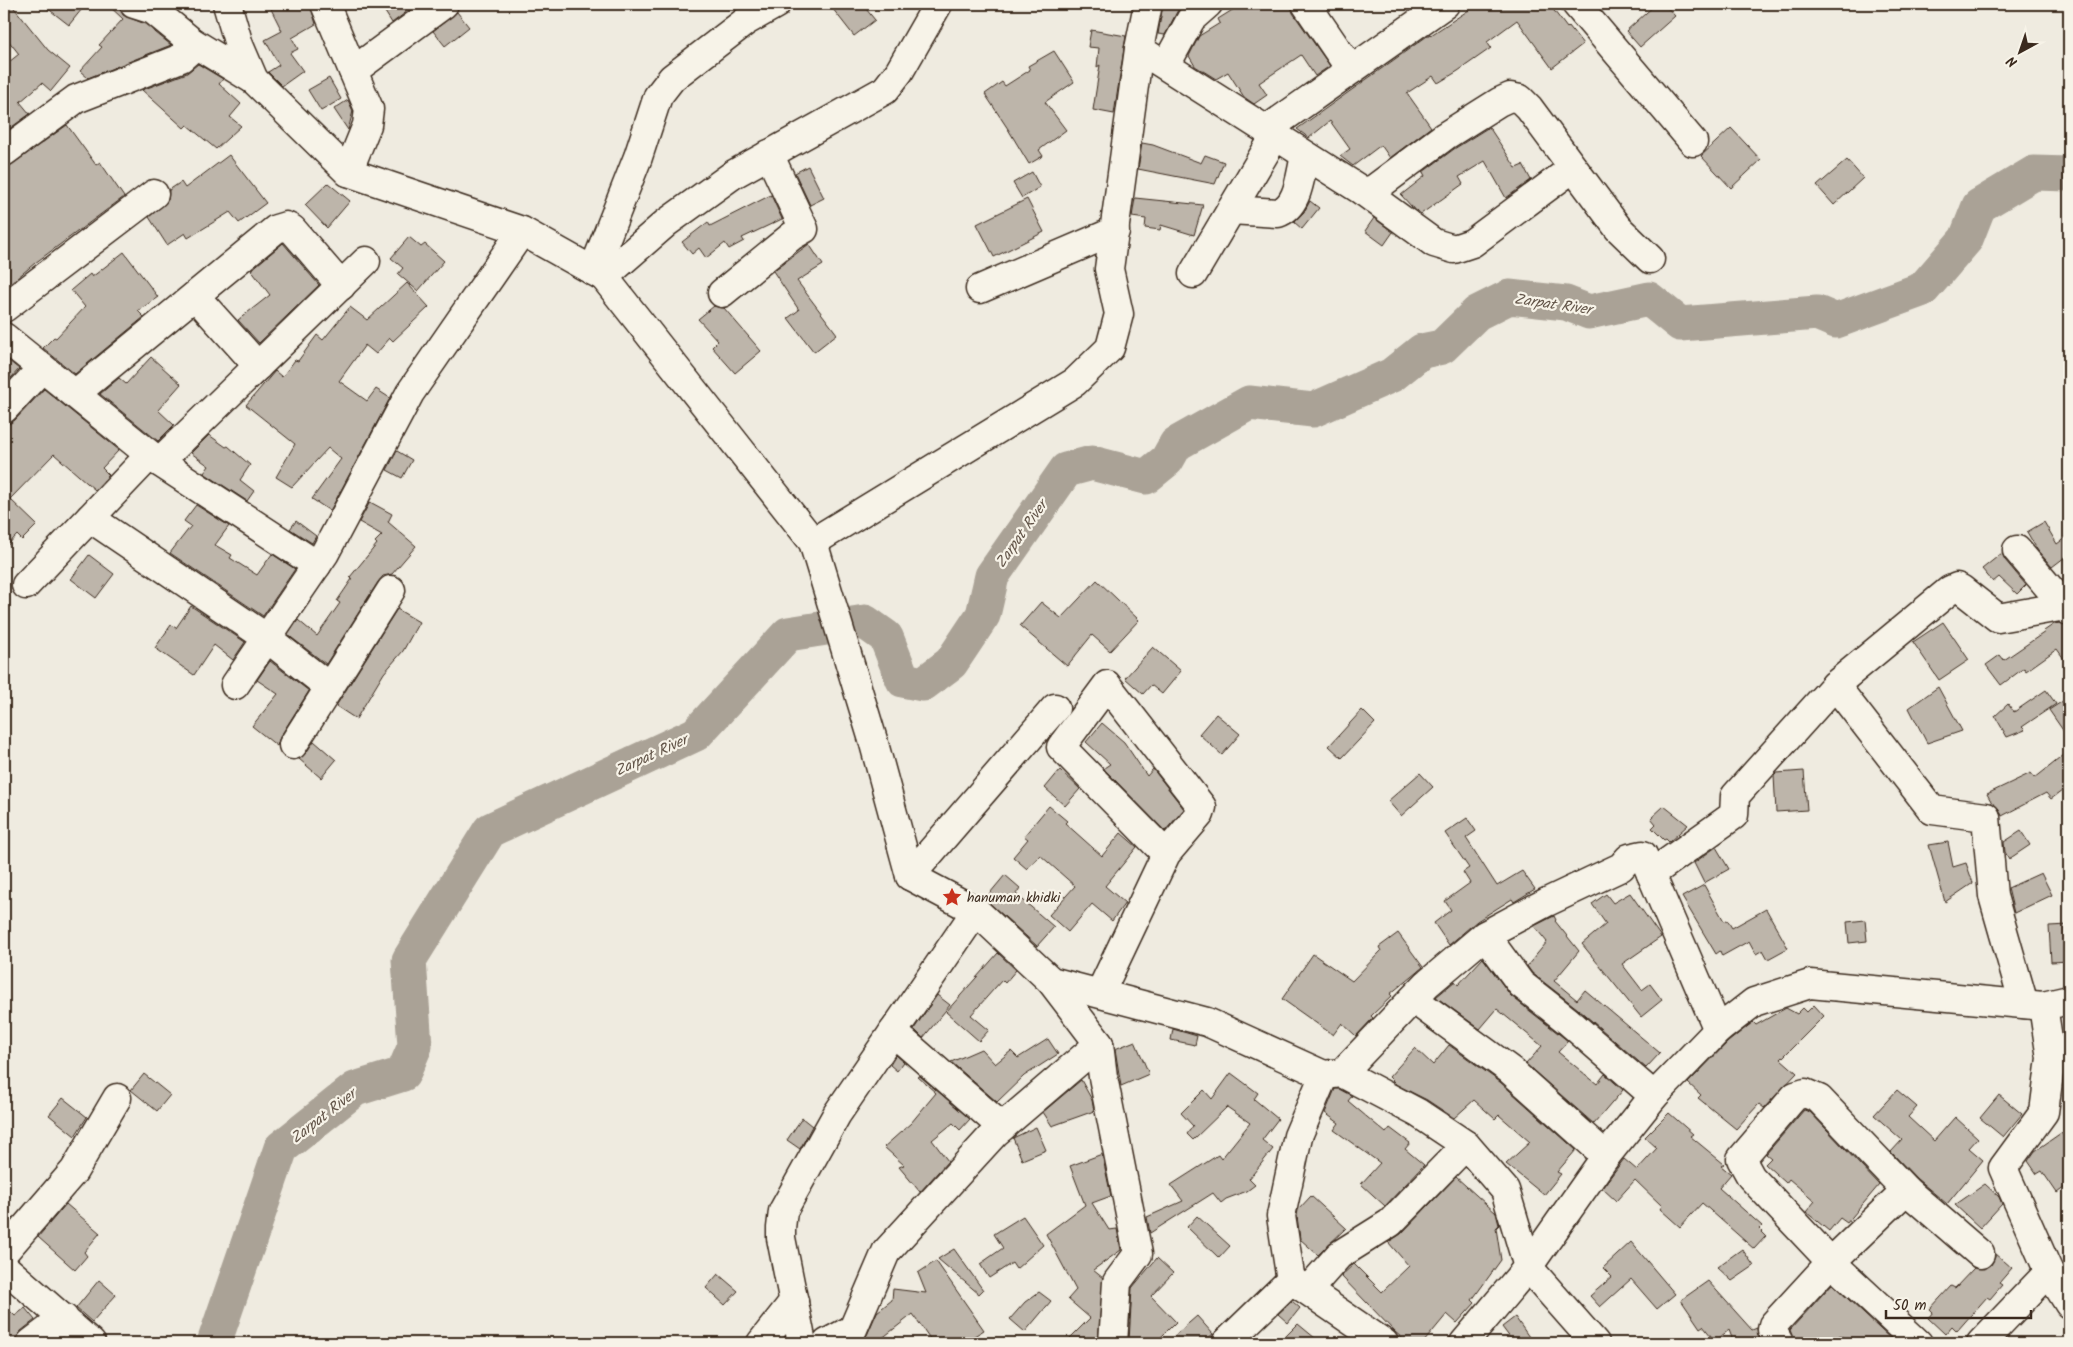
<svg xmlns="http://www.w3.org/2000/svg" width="2073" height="1347" font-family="Kalam,sans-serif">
	<rect width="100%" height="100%" fill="#efebe0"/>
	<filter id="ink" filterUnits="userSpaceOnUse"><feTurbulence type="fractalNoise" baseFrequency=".02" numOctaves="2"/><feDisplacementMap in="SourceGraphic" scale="10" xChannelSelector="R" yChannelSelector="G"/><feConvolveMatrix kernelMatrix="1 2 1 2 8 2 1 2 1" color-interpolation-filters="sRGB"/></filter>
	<g filter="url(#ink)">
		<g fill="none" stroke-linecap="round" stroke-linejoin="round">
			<polyline stroke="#aaa296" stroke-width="35" points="214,1343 281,1148 355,1089 403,1074 415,1046 409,960 490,830 696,734 788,634 865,622 886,637 903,680 923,684 951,663 983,615 992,576 1066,470 1092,463 1146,477 1167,460 1176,444 1249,403 1313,410 1392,375 1422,351 1442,347 1477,313 1509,297 1566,303 1589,312 1649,299 1680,324 1817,313 1836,321 1923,289 1966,239 1979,206 2034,173 2069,174"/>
		</g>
		<g fill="#bdb5aa" stroke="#3b2a1e">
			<polygon points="4,4 11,4 48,50 70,68 51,91 42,83 20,102 30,114 9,129 4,122 4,66 19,54 4,35"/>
			<polygon points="42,4 86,4 69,25"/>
			<polygon points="107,4 119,4 123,15 145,24 171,45 88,78 80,71 102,47 99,45 123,19"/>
			<polygon points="281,4 310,4 316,24 292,38 298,49 290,53 303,71 282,86 268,72 279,65 265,40 282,31 271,9"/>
			<polygon points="380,4 411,4 413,7 392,23"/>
			<polygon points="829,4 862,4 875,20 854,36"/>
			<polygon points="1163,4 1181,4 1165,35 1158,34"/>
			<polygon points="1242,4 1291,4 1293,13 1330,66 1315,76 1301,55 1259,83 1267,95 1254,104 1244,97 1228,72 1216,79 1195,66 1189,56 1199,36 1220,23 1218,19"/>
			<polygon points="1478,4 1549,4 1567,28 1569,26 1583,44 1552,68 1517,20 1487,42 1491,48 1458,71 1438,83 1433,76 1407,93 1431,127 1390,158 1381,145 1353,166 1340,156 1350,149 1330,121 1309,138 1297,129 1430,34 1431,35"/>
			<polygon points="1656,4 1664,4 1675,16 1640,47 1626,31"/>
			<polygon points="457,12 469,27 445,46 433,31"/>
			<polygon points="1091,30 1126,36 1114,114 1093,110 1100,65 1097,67 1099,48 1088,47"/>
			<polygon points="1054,51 1074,82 1045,102 1066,130 1039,150 1043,156 1029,164 1008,129 985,94 1002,82 1005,86 1030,70 1028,66"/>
			<polygon points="198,64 223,79 219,84 241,104 230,117 241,126 216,149 187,125 184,128 142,90 187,73"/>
			<polygon points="329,78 341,99 321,111 308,90"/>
			<polygon points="348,100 353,111 348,130 334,109"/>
			<polygon points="67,125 96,165 100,162 124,197 35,263 4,289 4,170"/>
			<polygon points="1489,127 1516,168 1523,165 1531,180 1506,198 1485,161 1459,177 1463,184 1421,214 1412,207 1401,195 1425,176 1423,172 1454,149"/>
			<polygon points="1731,128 1761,160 1731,188 1701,156"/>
			<polygon points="1142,143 1153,145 1201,163 1205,155 1224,162 1215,184 1138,169"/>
			<polygon points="229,155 266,203 239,223 230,212 188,238 185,233 167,245 149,217 168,200 169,190 181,182 185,188"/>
			<polygon points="1847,160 1863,178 1834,205 1817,186"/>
			<polygon points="808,166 824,198 810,205 795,173"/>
			<polygon points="1032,172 1040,187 1022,198 1013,183"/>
			<polygon points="328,183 350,201 327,228 305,205"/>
			<polygon points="771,195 782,219 742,238 744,241 729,249 725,243 706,258 699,248 692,254 682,242 708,222 710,226"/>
			<polygon points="1135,198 1203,205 1194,235 1161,225 1160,230 1145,228 1146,219 1132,217"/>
			<polygon points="1027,199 1044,232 994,257 977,224"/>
			<polygon points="1310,201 1319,208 1302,229 1294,222 1304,212"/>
			<polygon points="1374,218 1393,232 1384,245 1365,231"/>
			<polygon points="409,237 421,247 425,244 444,261 418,291 398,274 403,268 391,258"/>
			<polygon points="283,243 319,285 259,343 238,320 270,295 251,270"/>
			<polygon points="809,244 823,265 797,281 837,334 814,352 788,318 799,310 773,271"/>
			<polygon points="124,252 158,297 138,311 144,317 75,374 43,348 54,337 56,338 85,307 71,290 90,274 92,277"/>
			<polygon points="407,283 429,307 393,341 390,338 376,354 365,345 339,381 367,401 376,389 390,398 330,511 312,499 341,459 328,448 292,487 276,477 295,444 246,405 275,371 282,377 295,360 298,361 317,335 323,340 350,307 367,320"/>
			<polygon points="714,306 724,308 761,351 735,373 712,347 718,341 698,319"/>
			<polygon points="4,357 19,369 4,386"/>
			<polygon points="151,357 181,384 158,410 174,425 158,441 100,394 119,378 126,384"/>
			<polygon points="44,389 119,450 102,468 109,475 95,490 54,454 10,499 37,525 22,540 17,535 4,549 4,424 9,424 15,420"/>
			<polygon points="209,435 226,447 228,446 250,465 240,480 254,491 247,501 204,473 209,466 191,453"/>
			<polygon points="397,451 412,460 402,478 387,470"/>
			<polygon points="370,502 392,514 388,522 416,546 392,574 383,576 378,582 326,664 288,635 298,620 317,636 340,603 337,601 352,579 350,577 377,544 375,542 382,535 359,522"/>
			<polygon points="196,505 229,526 215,545 232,555 230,558 257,575 272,554 295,569 263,616 170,553 191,526 184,521"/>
			<polygon points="296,521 316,536 312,543 290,529"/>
			<polygon points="2044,522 2057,544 2069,535 2069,554 2052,567 2038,551 2027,532"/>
			<polygon points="2002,553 2005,560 2026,585 2017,594 1999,577 1993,582 1982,569"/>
			<polygon points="89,555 114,574 96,598 71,579"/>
			<polygon points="1097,580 1139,620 1110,651 1092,635 1067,666 1020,626 1041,602 1061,618"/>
			<polygon points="191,606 245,642 233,660 214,645 194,675 155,648 171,625 176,628"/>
			<polygon points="397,609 419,622 403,651 384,673 356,719 336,706"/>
			<polygon points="1943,622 1969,660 1939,680 1913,642"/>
			<polygon points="2060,623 2069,626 2069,666 2057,649 2026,671 2024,668 2001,685 1986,665 2000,655 2004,660 2045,632 2044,631 2054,624"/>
			<polygon points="1153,647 1181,671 1162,694 1151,685 1143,694 1125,678"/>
			<polygon points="270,661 309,691 280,737 277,746 252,726 278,694 257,680"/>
			<polygon points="1938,687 1962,731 1927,743 1909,708"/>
			<polygon points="2046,690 2056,704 2022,727 2025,730 2007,737 1995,716 2008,704 2014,712"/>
			<polygon points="2069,697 2069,739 2049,710"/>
			<polygon points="1362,710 1375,723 1342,758 1329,746"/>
			<polygon points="1216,714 1240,734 1222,755 1199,734"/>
			<polygon points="1102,723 1124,742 1147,776 1153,769 1184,809 1165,831 1105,770 1104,768 1110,764 1086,742"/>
			<polygon points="314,741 336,760 321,778 299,759 306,753"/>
			<polygon points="2069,751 2069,786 2051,799 2046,793 2002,816 1999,809 1992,803 1987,794 2031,773 2035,778"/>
			<polygon points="1060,770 1080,789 1065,806 1045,788"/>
			<polygon points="1804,771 1807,810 1776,812 1774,776 1777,773"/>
			<polygon points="1420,773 1433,787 1401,816 1388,801"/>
			<polygon points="1049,806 1067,821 1065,823 1102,856 1121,833 1137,847 1105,886 1125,903 1112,921 1092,904 1068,932 1049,915 1075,886 1040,855 1027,869 1013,857 1028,839 1024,836"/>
			<polygon points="1664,806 1688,825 1669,842 1666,839 1664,840 1652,828 1656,824 1651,818"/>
			<polygon points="1467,818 1476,831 1466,838 1497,886 1522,871 1535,889 1514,902 1512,899 1477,921 1449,945 1434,923 1451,910 1445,901 1470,883 1463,872 1469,868 1445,833"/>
			<polygon points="2021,831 2030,845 2009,859 2005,852 2004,842"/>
			<polygon points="1948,842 1953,867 1966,863 1973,883 1945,902 1929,845"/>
			<polygon points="1716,847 1729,869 1704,883 1694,863"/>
			<polygon points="2041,873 2052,895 2014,913 2008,888"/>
			<polygon points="1005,875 1020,888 1016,894 1054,927 1037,946 985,899"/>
			<polygon points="1704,885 1724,921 1727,920 1732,928 1766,909 1788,948 1768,959 1763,950 1756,954 1749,941 1722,956 1720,951 1716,954 1682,897"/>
			<polygon points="1630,893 1661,937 1622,964 1642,990 1650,984 1662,1000 1641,1017 1582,944 1606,924 1592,904 1606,894 1613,903"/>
			<polygon points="1554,916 1556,920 1555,921 1579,951 1554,981 1577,1000 1585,990 1660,1053 1646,1068 1578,1009 1532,973 1527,966 1547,942 1534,926"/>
			<polygon points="1865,920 1867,941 1849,943 1847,922"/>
			<polygon points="2069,925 2069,961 2051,962 2049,926"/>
			<polygon points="1398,933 1423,967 1390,994 1392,996 1371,1016 1373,1018 1356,1036 1342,1023 1333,1035 1282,999 1313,954 1352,981 1381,951 1379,947"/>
			<polygon points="998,953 1016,970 1005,983 1002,980 971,1015 989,1030 979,1041 946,1012"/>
			<polygon points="1483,958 1511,996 1568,1041 1558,1052 1597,1084 1605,1074 1623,1090 1594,1124 1526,1064 1542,1046 1497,1009 1480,1029 1436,997 1455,981 1458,985"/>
			<polygon points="937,995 950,1005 923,1038 914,1029"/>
			<polygon points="1814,1005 1824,1016 1781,1059 1797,1073 1764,1108 1759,1104 1736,1129 1698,1098 1701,1095 1688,1083 1728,1042 1753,1022 1756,1025 1786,1008 1797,1014 1803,1008 1807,1012"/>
			<polygon points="1173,1029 1197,1036 1195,1045 1171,1040"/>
			<polygon points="1048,1039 1058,1054 1024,1076 997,1102 951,1062 981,1049 995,1064 1011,1051 1018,1058"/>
			<polygon points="1135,1041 1149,1074 1121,1086 1115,1049"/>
			<polygon points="1449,1045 1500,1082 1576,1150 1557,1172 1561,1174 1544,1195 1506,1164 1530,1142 1499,1115 1495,1119 1474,1100 1454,1118 1427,1100 1397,1085 1389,1077 1415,1048 1433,1065"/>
			<polygon points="896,1055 904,1062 897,1071 890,1065"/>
			<polygon points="1231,1073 1258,1093 1254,1099 1278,1119 1262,1140 1273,1149 1249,1179 1255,1185 1247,1191 1226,1199 1221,1203 1213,1193 1150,1233 1147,1217 1183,1201 1171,1185 1218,1155 1221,1159 1250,1123 1227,1107 1193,1140 1187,1134 1193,1126 1181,1113 1204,1090 1212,1099"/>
			<polygon points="144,1074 170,1095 157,1111 131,1090"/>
			<polygon points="920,1076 970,1119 960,1130 953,1123 932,1140 948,1161 920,1192 899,1167 904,1165 884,1147 911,1123 936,1093 918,1077"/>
			<polygon points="1081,1080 1092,1100 1094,1111 1052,1126 1043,1112"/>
			<polygon points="1335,1089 1339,1089 1352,1096 1348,1101 1386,1133 1390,1128 1410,1143 1405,1149 1424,1165 1385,1206 1361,1184 1380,1163 1334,1130 1339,1123 1325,1113"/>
			<polygon points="1897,1090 1917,1107 1908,1117 1934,1141 1955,1117 1978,1138 1969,1148 1983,1160 1947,1204 1917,1179 1891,1152 1902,1140 1874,1115"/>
			<polygon points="1999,1095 2022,1114 2003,1137 1980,1118"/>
			<polygon points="63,1098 87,1117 75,1136 49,1115"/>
			<polygon points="1804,1110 1810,1112 1879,1185 1847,1223 1840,1218 1829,1231 1806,1212 1815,1201 1789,1179 1786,1183 1765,1164 1771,1158 1766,1154"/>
			<polygon points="1669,1113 1693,1134 1690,1136 1724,1164 1721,1166 1731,1174 1719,1188 1762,1226 1759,1229 1766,1236 1754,1249 1702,1203 1680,1227 1660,1209 1662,1206 1635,1180 1616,1201 1602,1188 1624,1159 1637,1170 1657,1148 1645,1137"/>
			<polygon points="802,1118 812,1126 800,1149 787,1140"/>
			<polygon points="1036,1127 1046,1150 1022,1160 1013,1138"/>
			<polygon points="2061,1133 2069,1142 2069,1184 2057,1193 2042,1171 2037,1174 2028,1161 2035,1151"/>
			<polygon points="1102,1154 1111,1196 1092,1203 1109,1230 1117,1229 1121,1250 1093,1270 1103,1278 1098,1343 1065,1343 1090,1318 1068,1299 1076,1290 1046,1234 1085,1205 1070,1166"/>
			<polygon points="1456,1177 1496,1213 1499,1225 1496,1228 1501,1260 1472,1300 1475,1303 1457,1323 1447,1314 1423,1343 1408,1343 1395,1332 1341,1276 1354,1264 1382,1292 1409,1266 1388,1242 1401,1234"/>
			<polygon points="1985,1184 1999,1197 2002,1204 1980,1228 1955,1205"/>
			<polygon points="1311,1196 1346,1228 1318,1255 1300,1239 1297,1216 1298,1210"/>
			<polygon points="66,1204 100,1233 84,1252 87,1256 75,1270 38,1237"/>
			<polygon points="1023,1216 1043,1245 1016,1269 1012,1263 989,1278 980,1264 1003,1248 994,1234"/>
			<polygon points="1197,1216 1230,1246 1219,1258 1187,1227"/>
			<polygon points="1631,1242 1675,1294 1657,1309 1631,1279 1600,1307 1590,1296 1612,1277 1603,1268"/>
			<polygon points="954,1249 983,1290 979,1294 938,1259"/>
			<polygon points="1742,1249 1754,1266 1732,1281 1717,1267"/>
			<polygon points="1995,1253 2012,1268 1999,1283 2002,1285 1990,1299 1987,1297 1957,1331 1952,1326 1945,1334 1928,1318 1933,1312 1930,1309 1951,1286 1955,1288 1974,1268 1985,1269 1991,1265 1995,1257"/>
			<polygon points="1157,1258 1173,1273 1151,1296 1176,1322 1155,1343 1130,1343 1129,1342 1132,1288"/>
			<polygon points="936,1261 984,1330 963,1343 933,1343 913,1314 876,1343 859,1343 867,1335 877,1312 892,1300 893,1289 926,1293 918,1273"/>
			<polygon points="718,1274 738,1291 725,1305 706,1288"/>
			<polygon points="99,1280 116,1295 92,1322 76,1308"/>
			<polygon points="1708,1281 1752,1330 1757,1328 1761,1343 1721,1343 1732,1338 1729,1330 1715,1341 1703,1326 1700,1328 1681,1300"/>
			<polygon points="1832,1284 1895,1343 1850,1343 1840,1335 1832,1343 1795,1343 1790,1330"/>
			<polygon points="1039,1292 1051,1301 1025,1332 1010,1319 1025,1302"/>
			<polygon points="1292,1301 1300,1308 1288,1323 1278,1314"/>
			<polygon points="4,1305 15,1316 25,1308 35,1320 21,1331 17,1337 16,1343 4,1343"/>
			<polygon points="1197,1316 1213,1334 1202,1343 1166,1343"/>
			<polygon points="1515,1317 1529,1337 1521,1343 1514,1343 1502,1327"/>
			<polygon points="1298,1324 1321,1343 1279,1343"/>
		</g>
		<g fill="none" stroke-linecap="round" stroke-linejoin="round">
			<defs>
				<g id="minor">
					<polyline points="134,4 153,10 192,42"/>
					<polyline points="227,4 239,45 254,80 348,172 522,231 604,277 813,542 873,740 910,876 976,911 1051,981 1207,1022 1324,1075 1342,1073 1418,1113 1466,1145 1505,1190 1528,1267 1595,1343"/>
					<polyline points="325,4 369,109 367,125 348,172"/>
					<polyline points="1306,4 1351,70"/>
					<polyline points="1576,4 1693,142"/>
					<polyline points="1139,49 1364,192 1374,189 1445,136 1499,102 1510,97 1520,99 1529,108 1618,228 1650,259"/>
					<polyline points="1166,65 1191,19 1208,4"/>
					<polyline points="353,71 444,4"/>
					<polyline points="1266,130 1445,4"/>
					<polyline points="4,152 76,99 181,58 190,50 192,42 254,80"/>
					<polyline points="1364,192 1434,243 1454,249 1472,243 1573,168"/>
					<path d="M1231,210L1278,213C1299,206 1300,175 1305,156"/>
					<polyline points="593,271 638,157 658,96 672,78 746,21 776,4"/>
					<polyline points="1193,274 1275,136"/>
					<polyline points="604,277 666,223 734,174 885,90 899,72 938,4"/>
					<polyline points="980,289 1115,231"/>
					<polyline points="722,293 792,236 804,229 769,154"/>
					<polyline points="195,296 258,366"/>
					<polyline points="4,308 154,194"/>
					<polyline points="4,337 159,462 317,565"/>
					<polyline points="75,394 276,229 286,226 292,229 341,286"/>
					<polyline points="4,409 42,368"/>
					<polyline points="159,462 366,261"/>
					<polyline points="90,518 267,638 329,687"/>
					<polyline points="813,542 1075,382 1110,348 1119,314 1109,269 1139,49 1148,4"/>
					<polyline points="2017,550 2069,611"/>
					<polyline points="26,585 150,455"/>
					<polyline points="235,685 325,553 410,393 522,231"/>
					<polyline points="1835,685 1932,810 1986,817 1993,896 2024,1004"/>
					<polyline points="293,745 391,590"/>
					<polyline points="1651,874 1718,1030"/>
					<polyline points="910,876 1055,708"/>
					<polyline points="1485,935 1521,984 1568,1021 1654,1096"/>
					<polyline points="1051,981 1099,1044 1103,1077 1138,1254 1117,1282 1113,1343"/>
					<polyline points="1100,993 1166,854 1200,814 1202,807 1107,685 1061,747 1166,854"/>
					<polyline points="1413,999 1510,1070 1606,1156"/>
					<polyline points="2043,1006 2051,1058 2044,1112 2003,1168 2049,1272 2069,1304"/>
					<polyline points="893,1032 1002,1127"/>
					<polyline points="1342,1073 1427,984 1485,935 1547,902 1621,867 1629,858 1643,855 1651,874 1734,815 1735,796 1835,685 1950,590 1957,587 1961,589 1998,618 2065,606 2069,602"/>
					<polyline points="4,1252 74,1171 117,1098"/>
					<polyline points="4,1267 91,1343"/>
					<polyline points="1291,1281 1281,1216 1298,1136 1324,1075"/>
					<polyline points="1308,1290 1339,1255 1390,1223 1466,1145"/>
					<polyline points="31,1343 64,1318"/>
					<polyline points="761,1343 794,1301"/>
					<polyline points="802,1343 781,1238 781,1228 783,1211 837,1114 976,911"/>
					<polyline points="827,1343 853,1329 886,1252 995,1133 1099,1044"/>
					<polyline points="1226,1343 1288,1283 1293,1281 1384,1343"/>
					<polyline points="1464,1343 1528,1267 1606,1156 1654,1096 1718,1030 1754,1002 1810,984 2043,1006 2069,1000"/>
					<polyline points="1779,1343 1772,1330 1773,1325 1831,1262 1906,1190"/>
					<polyline points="1918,1343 1831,1262 1751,1177 1741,1159 1795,1096 1805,1093 1819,1099 1906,1190 1980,1254"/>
					<polyline points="1981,1343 2049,1272"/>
				</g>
			</defs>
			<use href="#minor" stroke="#3b2a1e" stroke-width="31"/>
			<use href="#minor" stroke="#f7f3e8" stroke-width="28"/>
		</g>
	</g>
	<defs>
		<symbol id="sight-bare" viewBox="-9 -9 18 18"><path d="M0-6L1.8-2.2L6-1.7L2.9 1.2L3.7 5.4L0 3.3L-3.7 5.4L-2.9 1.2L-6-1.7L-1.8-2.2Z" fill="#c8321e" stroke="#f7f3e8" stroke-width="2.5" paint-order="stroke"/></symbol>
	</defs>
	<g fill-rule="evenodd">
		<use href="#sight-bare" x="938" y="883" width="28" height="28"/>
	</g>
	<g text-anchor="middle" stroke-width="4.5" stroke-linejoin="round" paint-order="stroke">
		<g font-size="14" fill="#3b2a1e" stroke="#f7f3e8" text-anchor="start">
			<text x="967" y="902">hanuman khidki</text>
		</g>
		<g font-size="15" font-style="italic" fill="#625448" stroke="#f7f3e8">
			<text transform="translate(1553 304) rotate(8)" y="5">Zarpat River</text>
			<text transform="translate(1021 534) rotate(-55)" y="5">Zarpat River</text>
			<text transform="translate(651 755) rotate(-25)" y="5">Zarpat River</text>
			<text transform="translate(323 1116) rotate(-38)" y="5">Zarpat River</text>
		</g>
	</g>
	<rect width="2073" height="1347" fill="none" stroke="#f7f3e8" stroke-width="20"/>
	<rect x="10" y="10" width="2053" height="1327" fill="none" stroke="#3b2a1e" stroke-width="2" filter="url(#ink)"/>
	<g transform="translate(2020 52) rotate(220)" stroke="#f7f3e8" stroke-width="4" paint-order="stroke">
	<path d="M0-4L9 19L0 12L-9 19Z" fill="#3b2a1e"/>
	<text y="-8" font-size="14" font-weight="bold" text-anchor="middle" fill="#3b2a1e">N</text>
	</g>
	<path d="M1886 1310v8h145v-8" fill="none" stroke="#3b2a1e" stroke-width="2.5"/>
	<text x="1893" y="1310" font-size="15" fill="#3b2a1e" stroke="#f7f3e8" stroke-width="4" paint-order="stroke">50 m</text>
</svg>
